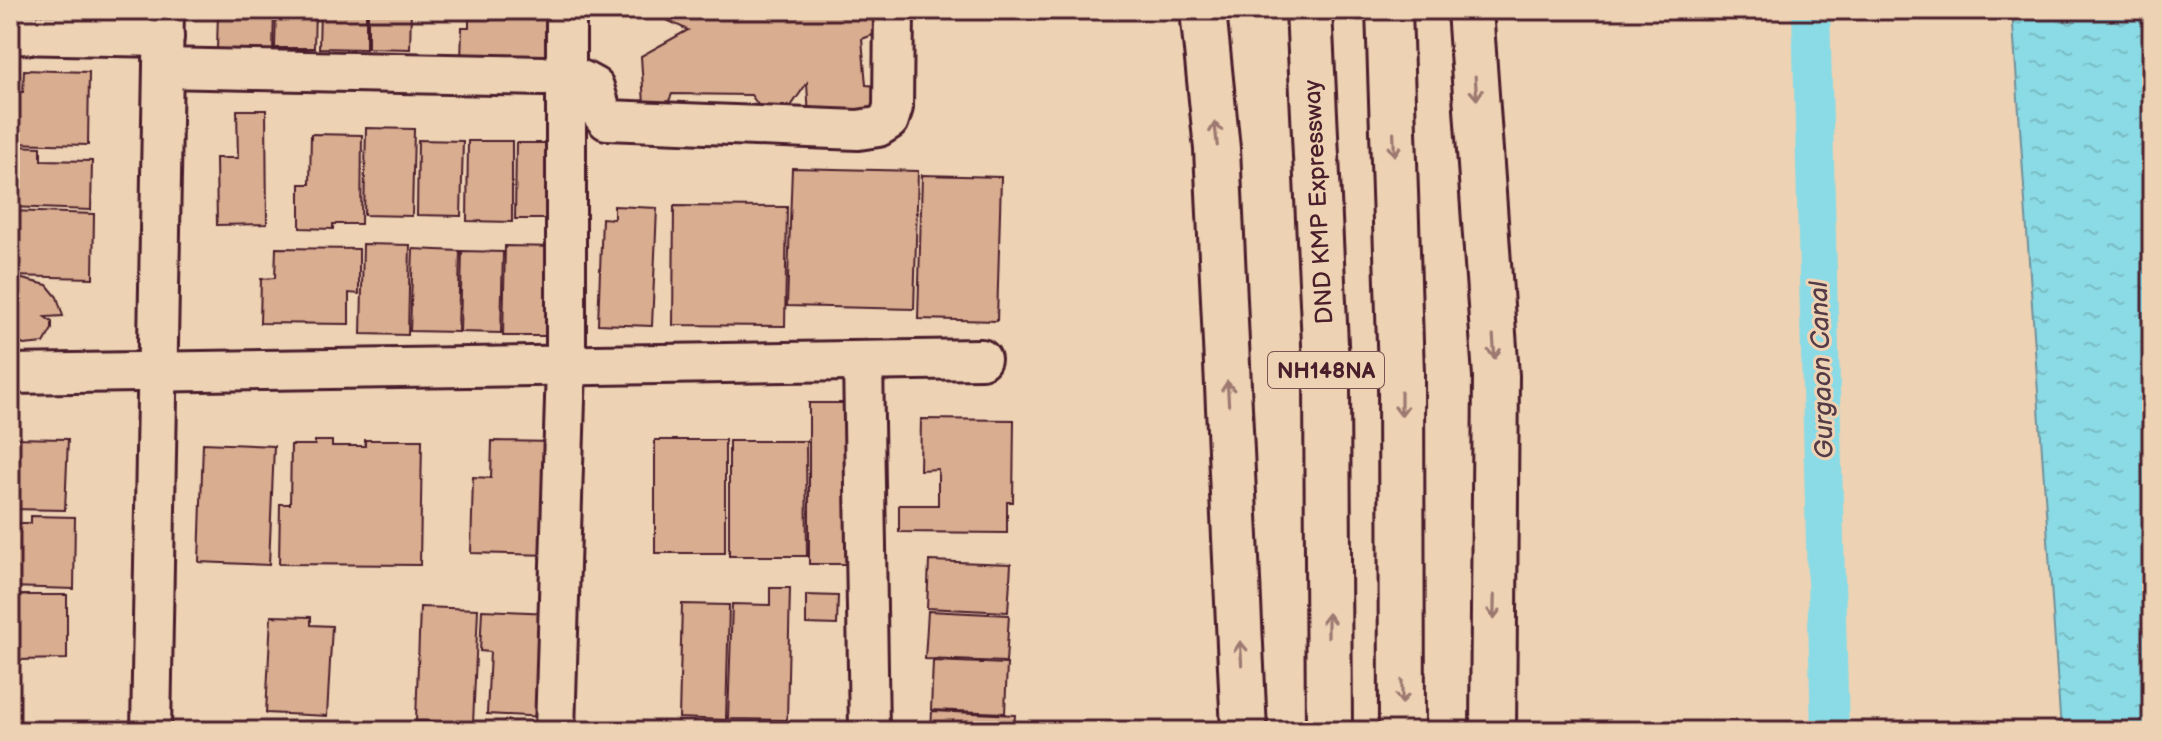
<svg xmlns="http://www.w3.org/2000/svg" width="2162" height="741" font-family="'Balsamiq Sans',sans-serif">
	<defs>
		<pattern id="water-ripples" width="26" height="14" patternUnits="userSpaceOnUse" patternTransform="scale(2)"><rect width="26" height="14" fill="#8adbe5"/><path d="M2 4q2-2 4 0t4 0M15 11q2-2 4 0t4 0" fill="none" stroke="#79bcc5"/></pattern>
	</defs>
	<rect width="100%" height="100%" fill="#edd2b4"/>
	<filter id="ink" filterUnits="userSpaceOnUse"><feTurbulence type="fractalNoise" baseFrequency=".0125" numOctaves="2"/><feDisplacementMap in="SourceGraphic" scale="16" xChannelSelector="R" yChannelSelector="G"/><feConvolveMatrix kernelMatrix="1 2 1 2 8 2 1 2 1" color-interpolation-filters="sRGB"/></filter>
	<g filter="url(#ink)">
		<polygon fill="url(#water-ripples)" stroke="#70909b" stroke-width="2" points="2012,10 2152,10 2152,731 2061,731"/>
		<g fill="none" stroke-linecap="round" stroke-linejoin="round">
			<polyline stroke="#8adbe5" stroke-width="38" points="1811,10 1830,731"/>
		</g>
		<g fill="#d9ad90" stroke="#4a1f2b" stroke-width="2">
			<polygon points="218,10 274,10 273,51 217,50"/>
			<polygon points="276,10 315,10 314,48 275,48"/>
			<polygon points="320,10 366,10 366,49 319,48"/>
			<polygon points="368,10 411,10 410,49 368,48"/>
			<polygon points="469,10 557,10 557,65 461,63 462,27 469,27"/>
			<polygon points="655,10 881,10 881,32 862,39 866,85 878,86 878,116 809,119 807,83 789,109 761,109 751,95 672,94 668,103 644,104 641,56 688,30 654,14"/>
			<polygon points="24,70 89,72 88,145 10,143 10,82 14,82 13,92 23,92"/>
			<polygon points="237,110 266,110 267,224 217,225 216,158 238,158"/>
			<polygon points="366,128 414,129 412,216 364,215"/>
			<polygon points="311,134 362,135 361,224 333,224 333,229 300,228 300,184 310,184"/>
			<polygon points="418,140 463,141 461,216 417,215"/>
			<polygon points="468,141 512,141 512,222 467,221"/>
			<polygon points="516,143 559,143 559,219 515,219"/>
			<polygon points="10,146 41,147 41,160 92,161 91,210 10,207"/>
			<polygon points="792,168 918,171 914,309 787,306"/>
			<polygon points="922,175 1001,177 997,321 918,319"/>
			<polygon points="614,206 657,208 652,326 598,324 602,218 614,219"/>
			<polygon points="674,206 787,207 785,326 673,325"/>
			<polygon points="10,211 94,214 93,278 10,276"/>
			<polygon points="363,244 410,245 408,335 361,334"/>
			<polygon points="505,246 557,247 555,336 503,336"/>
			<polygon points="276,248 359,249 359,294 349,293 349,324 260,323 261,279 275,278"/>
			<polygon points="413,249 460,251 458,332 410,331"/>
			<polygon points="462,251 503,252 501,333 460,332"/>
			<polygon points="18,278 47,285 57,297 63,316 45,317 52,322 52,329 44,343 24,345 10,339 10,284 17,284"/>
			<rect x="809" y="403" width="46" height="161"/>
			<polygon points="921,419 1014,420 1013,502 1007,502 1007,533 899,532 899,505 938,505 938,469 920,470"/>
			<polygon points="10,438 68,439 65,510 10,509"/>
			<polygon points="365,440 422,440 420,565 279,564 280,504 290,504 291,445 315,445 315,441 332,441 332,446 365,446"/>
			<rect x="655" y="440" width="70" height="113"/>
			<polygon points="492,441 553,442 551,555 471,553 473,477 491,478"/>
			<polygon points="729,441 806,441 807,556 729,556"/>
			<polygon points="203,443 274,446 269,565 199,562"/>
			<polygon points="31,516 75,517 74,589 10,587 10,523 31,523"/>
			<polygon points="929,561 1011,564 1008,612 927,608"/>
			<polygon points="770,588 790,588 787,720 728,719 732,604 770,605"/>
			<polygon points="10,595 67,595 67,659 18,660 18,663 10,663"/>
			<polygon points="806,595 838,596 837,625 806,624"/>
			<polygon points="682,604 729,605 726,720 679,718"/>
			<polygon points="420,607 478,609 473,724 416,721"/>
			<polygon points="482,610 551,613 545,717 487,714 490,652 480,651"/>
			<polygon points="928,611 1009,615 1006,662 925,659"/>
			<polygon points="271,616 311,617 311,625 332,626 327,716 266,713"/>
			<polygon points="933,661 1007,664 1005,713 931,710"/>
			<polygon points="932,711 1015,715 1014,731 931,731"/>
			<polygon points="10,723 73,724 73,731 10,731"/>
		</g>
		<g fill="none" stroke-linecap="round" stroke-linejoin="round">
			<defs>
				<g id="street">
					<polyline points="10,34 164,37"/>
					<polyline points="163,68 543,76"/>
					<polyline points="565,80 581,80 594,87 602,114 607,120 858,130 878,127 889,120 893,107 894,10"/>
					<polyline points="863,361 869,731"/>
					<polyline points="10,374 981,359"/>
					<polyline points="151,731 164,10"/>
					<polyline points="555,731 566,366 566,10"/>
				</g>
				<g id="secondary">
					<polyline points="1203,10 1217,149 1244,731"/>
					<polyline points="1470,10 1496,376 1493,731"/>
				</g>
				<g id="highway">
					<polyline points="1309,10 1327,386 1329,731"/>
					<polyline points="1389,10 1401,373 1402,731"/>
				</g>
			</defs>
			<use href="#street" stroke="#4a1f2b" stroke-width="44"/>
			<use href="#secondary" stroke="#4a1f2b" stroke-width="50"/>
			<use href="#highway" stroke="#4a1f2b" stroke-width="50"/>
			<use href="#street" stroke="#edd2b4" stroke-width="38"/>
			<use href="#secondary" stroke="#edd2b4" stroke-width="44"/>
			<use href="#highway" stroke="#edd2b4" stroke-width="44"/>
		</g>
		<defs><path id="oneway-shaft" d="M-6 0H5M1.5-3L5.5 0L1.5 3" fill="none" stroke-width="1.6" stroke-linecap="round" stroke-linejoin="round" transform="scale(2)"/></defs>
		<g stroke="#9c7870">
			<use href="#oneway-shaft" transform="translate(1476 88) rotate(86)"/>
			<use href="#oneway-shaft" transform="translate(1216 134) rotate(-96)"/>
			<use href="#oneway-shaft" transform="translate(1394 144) rotate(88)"/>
			<use href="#oneway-shaft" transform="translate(1494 347) rotate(86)"/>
			<use href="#oneway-shaft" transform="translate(1228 393) rotate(-93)"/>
			<use href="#oneway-shaft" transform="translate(1401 404) rotate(90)"/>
			<use href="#oneway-shaft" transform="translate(1494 607) rotate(91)"/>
			<use href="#oneway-shaft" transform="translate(1328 625) rotate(-90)"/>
			<use href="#oneway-shaft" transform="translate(1241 653) rotate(-93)"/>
			<use href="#oneway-shaft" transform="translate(1402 692) rotate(90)"/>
		</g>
	</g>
	<g text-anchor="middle" stroke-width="6" stroke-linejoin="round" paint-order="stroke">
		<rect fill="#edd2b4" stroke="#7b5554" stroke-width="2" x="1268" y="352" width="116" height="36" rx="6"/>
		<g font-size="22" font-weight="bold" fill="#4a1f2b">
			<text x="1326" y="378">NH148NA</text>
		</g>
		<g font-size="24" fill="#4a1f2b" stroke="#edd2b4">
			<text transform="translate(1318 202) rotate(-93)" y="8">DND KMP Expressway</text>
		</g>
		<g font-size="26" font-style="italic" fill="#543b47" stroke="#edd2b4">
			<text transform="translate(1821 370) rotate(-92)" y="9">Gurgaon Canal</text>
		</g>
	</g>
	<rect width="2162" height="741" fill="none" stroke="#edd2b4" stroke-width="40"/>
	<rect x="20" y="20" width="2122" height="701" fill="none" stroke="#4a1f2b" stroke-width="3" filter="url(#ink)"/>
</svg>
